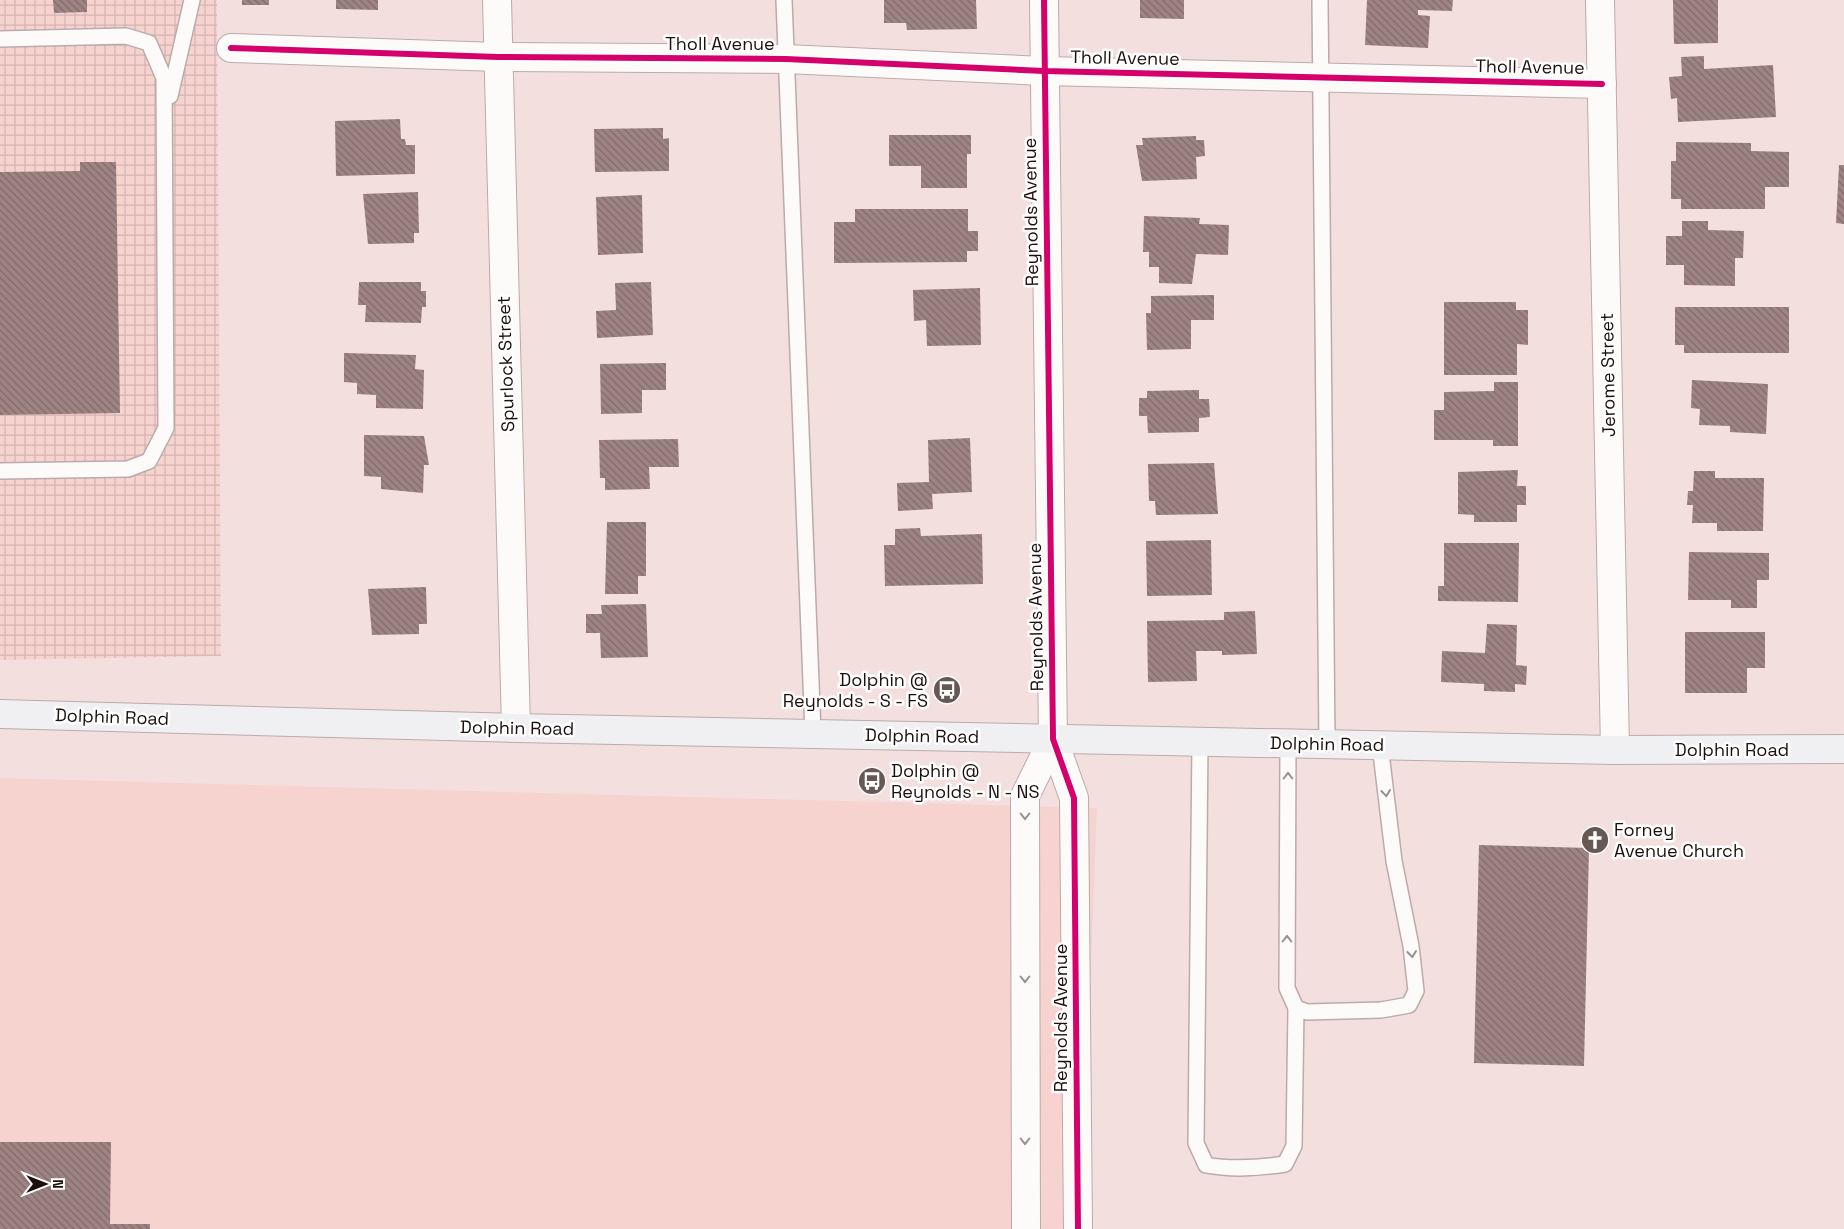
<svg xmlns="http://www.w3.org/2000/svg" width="1844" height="1229" font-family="'Space Grotesk',sans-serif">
	<defs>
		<pattern id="industrial-grid" width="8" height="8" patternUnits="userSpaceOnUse" patternTransform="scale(1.25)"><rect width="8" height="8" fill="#f7d3d0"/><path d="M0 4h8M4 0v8" fill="none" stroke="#d3b4b1"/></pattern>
		<pattern id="building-back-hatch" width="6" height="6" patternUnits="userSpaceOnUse" patternTransform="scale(1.25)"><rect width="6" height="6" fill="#9e8483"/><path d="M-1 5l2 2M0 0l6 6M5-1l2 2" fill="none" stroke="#806a6a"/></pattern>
	</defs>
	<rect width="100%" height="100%" fill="#f3e0de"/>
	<polygon fill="#f7d3d0" points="0,778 1097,808 1081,1229 0,1229"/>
	<polygon fill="url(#industrial-grid)" points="0,0 217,0 221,656 0,660"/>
	<g fill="url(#building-back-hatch)">
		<polygon points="53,0 87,0 87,12 54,13"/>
		<rect x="242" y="0" width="27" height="5"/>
		<polygon points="336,0 378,0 378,10 336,9"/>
		<polygon points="884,0 976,0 977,29 907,30 906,23 884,23"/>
		<polygon points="1140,0 1184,0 1184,19 1140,18"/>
		<polygon points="1367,0 1453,0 1452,11 1418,10 1418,15 1430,16 1428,48 1365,45"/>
		<polygon points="1673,0 1718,0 1718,43 1674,44"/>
		<polygon points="1704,56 1704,69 1773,65 1776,117 1678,122 1677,98 1671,99 1669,77 1682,76 1681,57"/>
		<polygon points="400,119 401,139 405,139 406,145 415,145 415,174 336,176 335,121"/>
		<polygon points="663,128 663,139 669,138 669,171 595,172 594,129"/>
		<polygon points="889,135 971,135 971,154 967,154 967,188 921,188 921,166 889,166"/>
		<polygon points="1196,136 1196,140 1204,140 1205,156 1196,157 1197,179 1142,181 1136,145 1143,145 1142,138"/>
		<polygon points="1676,142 1751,143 1751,151 1789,152 1789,187 1765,187 1765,209 1681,209 1681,199 1671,199 1671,161 1676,161"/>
		<polygon points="80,162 116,162 120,413 0,415 0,172 80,171"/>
		<polygon points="1839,165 1844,165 1844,224 1836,223"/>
		<polygon points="418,192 419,233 414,233 414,243 368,244 363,194"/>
		<polygon points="642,195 643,253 598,255 596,197"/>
		<polygon points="855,209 968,209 968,231 978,231 978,251 967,251 967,262 834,263 834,222 855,222"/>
		<polygon points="1144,216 1200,218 1199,224 1229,225 1228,255 1196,254 1192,284 1159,283 1159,267 1149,267 1149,252 1143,252"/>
		<polygon points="1682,221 1708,221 1708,230 1744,231 1743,258 1735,258 1735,286 1684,285 1684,265 1666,265 1666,236 1682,236"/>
		<polygon points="359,282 421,282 421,291 426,291 426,307 422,307 421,323 365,322 366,305 358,305"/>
		<polygon points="651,282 653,335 597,338 596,311 616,310 615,283"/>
		<polygon points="980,288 981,345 927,346 926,320 914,321 913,290"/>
		<polygon points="1214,295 1214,320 1191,320 1191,349 1147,350 1146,313 1151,313 1151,296"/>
		<polygon points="1444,302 1516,302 1516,310 1528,310 1528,345 1517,344 1517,375 1444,375"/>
		<polygon points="1675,307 1789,307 1789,353 1684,353 1684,345 1675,345"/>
		<polygon points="344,353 416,355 415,369 424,370 423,409 376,408 376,395 357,394 357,383 344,382"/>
		<polygon points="666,363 666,390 642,390 642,413 601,414 600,364"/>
		<polygon points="1692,380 1768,384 1766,434 1730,432 1730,426 1699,425 1700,409 1691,408"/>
		<polygon points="1494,382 1518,382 1518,446 1493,446 1493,440 1434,440 1434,410 1444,410 1444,392 1494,391"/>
		<polygon points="1199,390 1199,399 1209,399 1210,417 1199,418 1199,432 1148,433 1147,416 1139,416 1139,398 1147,398 1147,391"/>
		<polygon points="364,435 424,436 429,465 424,465 423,493 381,489 381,477 364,476"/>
		<polygon points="970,438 972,492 932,494 933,509 898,511 897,483 929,482 928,440"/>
		<polygon points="678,439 679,467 649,467 650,489 605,490 605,478 600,478 599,440"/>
		<polygon points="1214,463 1218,514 1156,515 1155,501 1149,501 1148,464"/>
		<polygon points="1518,470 1517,486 1526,486 1526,505 1517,505 1517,522 1474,522 1474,515 1458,514 1458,472"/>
		<polygon points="1694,471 1715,471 1715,478 1764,478 1763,531 1717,531 1717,523 1692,523 1693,505 1687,505 1688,491 1693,491"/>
		<polygon points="607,522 646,522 646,576 638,576 638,594 605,594"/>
		<polygon points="920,528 921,536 982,534 983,584 885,586 884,545 895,545 895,529"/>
		<polygon points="1211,540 1212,595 1147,596 1146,541"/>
		<polygon points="1444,543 1519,543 1518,602 1438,601 1438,586 1444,586"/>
		<polygon points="1689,552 1769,553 1769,580 1757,580 1757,608 1731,608 1731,600 1688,600"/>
		<polygon points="426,587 427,624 419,624 419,634 372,635 368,589"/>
		<polygon points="646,604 648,657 601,658 600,633 586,633 586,614 602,614 601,605"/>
		<polygon points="1255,611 1257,654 1222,655 1222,651 1196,651 1197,681 1148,682 1147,621 1224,620 1224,612"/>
		<polygon points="1487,624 1517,625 1516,665 1527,666 1526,685 1515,684 1515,692 1484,691 1484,684 1441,682 1442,651 1485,653"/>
		<polygon points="1685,632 1765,632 1765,668 1747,668 1747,693 1685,693"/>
		<polygon points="1479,845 1589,848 1584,1066 1474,1063"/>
		<polygon points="0,1142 111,1142 110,1224 150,1224 150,1229 0,1229"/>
	</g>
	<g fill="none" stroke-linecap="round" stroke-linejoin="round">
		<defs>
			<g id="lane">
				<polyline points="784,0 813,733"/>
				<polyline points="1320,0 1327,744"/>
				<polyline points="0,39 126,36 149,43 164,78 166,428 149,461 128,469 0,471"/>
				<polyline points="170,96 192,0"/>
				<path d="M1200,741L1196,1143L1206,1165C1233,1170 1258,1168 1285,1164L1294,1146L1296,1008"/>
				<polyline points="1288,743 1287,988 1296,1008 1307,1012 1381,1010 1409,1005 1416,991 1411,946 1394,861 1380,745"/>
			</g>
			<g id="street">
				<polyline points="497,0 516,728"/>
				<polyline points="1044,0 1053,739 1074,798 1078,1229"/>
				<polyline points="1600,0 1615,750"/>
				<polyline points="231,48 498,57 786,59 1044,71 1602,84"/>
				<polyline points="1026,1229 1025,796 1053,739"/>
			</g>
			<polyline id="secondary" points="0,714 516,728 1615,750 1844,749"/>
		</defs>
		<use href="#lane" stroke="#bbabaa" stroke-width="18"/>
		<use href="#street" stroke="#bbabaa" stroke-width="30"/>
		<use href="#secondary" stroke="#bbabaa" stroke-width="30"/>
		<use href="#lane" stroke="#fdfafa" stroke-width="15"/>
		<use href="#street" stroke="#fdfafa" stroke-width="28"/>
		<use href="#secondary" stroke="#f0f0f2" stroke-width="28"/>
		<defs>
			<g id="cycleway">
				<polyline points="1044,0 1053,739 1074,798 1078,1229"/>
				<polyline points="231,48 498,57 786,59 1044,71 1602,84"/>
			</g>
		</defs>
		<use href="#cycleway" stroke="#fff" stroke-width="9"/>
		<use href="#cycleway" stroke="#d6006c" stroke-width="6"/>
	</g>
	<defs><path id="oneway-chevron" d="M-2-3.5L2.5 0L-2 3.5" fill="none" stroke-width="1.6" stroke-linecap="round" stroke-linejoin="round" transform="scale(1.25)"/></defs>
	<g stroke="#98908f">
		<use href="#oneway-chevron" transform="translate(1288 776) rotate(-90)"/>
		<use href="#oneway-chevron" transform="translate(1386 793) rotate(83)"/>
		<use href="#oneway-chevron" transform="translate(1025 816) rotate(90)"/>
		<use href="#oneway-chevron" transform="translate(1287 939) rotate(-90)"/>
		<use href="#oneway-chevron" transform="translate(1412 954) rotate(83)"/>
		<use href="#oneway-chevron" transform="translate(1025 979) rotate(90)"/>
		<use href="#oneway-chevron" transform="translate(1025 1141) rotate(90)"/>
	</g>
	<defs>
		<symbol id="bus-disc" viewBox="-11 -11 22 22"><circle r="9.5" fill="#675856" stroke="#fff"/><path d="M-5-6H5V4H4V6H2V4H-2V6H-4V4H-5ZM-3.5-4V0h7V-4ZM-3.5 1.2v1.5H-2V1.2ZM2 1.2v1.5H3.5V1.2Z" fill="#fff"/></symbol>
		<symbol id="church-disc" viewBox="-11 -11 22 22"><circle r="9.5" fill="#675856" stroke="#fff"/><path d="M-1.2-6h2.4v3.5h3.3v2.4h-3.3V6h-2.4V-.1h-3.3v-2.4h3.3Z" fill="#fff"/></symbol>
	</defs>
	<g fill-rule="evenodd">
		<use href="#bus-disc" x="931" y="674" width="32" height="32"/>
		<use href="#bus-disc" x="856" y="765" width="32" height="32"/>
		<use href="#church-disc" x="1579" y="824" width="32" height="32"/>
	</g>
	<g text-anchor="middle" stroke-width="5" stroke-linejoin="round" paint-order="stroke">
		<g font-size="18" fill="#1c0f0d" stroke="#fff">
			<text x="720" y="50">Tholl Avenue</text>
			<text transform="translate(1125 58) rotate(1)" y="6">Tholl Avenue</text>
			<text transform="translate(1530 67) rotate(1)" y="6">Tholl Avenue</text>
			<text transform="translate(1031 212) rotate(-91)" y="6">Reynolds Avenue</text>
			<text transform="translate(506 364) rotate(-92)" y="6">Spurlock Street</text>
			<text transform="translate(1608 375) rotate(-91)" y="6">Jerome Street</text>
			<text transform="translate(1036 617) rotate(-91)" y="6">Reynolds Avenue</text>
			<text transform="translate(112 717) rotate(2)" y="6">Dolphin Road</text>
			<text transform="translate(517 728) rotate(1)" y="6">Dolphin Road</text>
			<text transform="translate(922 736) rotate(1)" y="6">Dolphin Road</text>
			<text transform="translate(1327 744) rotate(1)" y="6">Dolphin Road</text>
			<text x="1732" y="756">Dolphin Road</text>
			<text transform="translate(1061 1018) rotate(-90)" y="6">Reynolds Avenue</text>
		</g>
		<g font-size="18" fill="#1c0f0d" stroke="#fff" text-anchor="start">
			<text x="928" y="686" text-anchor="end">Dolphin @<tspan x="928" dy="21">Reynolds - S - FS</tspan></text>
			<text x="891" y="777">Dolphin @<tspan x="891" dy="21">Reynolds - N - NS</tspan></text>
			<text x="1614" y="836">Forney<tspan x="1614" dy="21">Avenue Church</tspan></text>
		</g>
	</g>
	<g transform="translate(45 1184) rotate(90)" stroke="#ffffff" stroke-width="4" paint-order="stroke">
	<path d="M0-4L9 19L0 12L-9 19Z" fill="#1c0f0d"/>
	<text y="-8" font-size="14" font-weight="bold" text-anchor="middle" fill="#1c0f0d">N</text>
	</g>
</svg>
